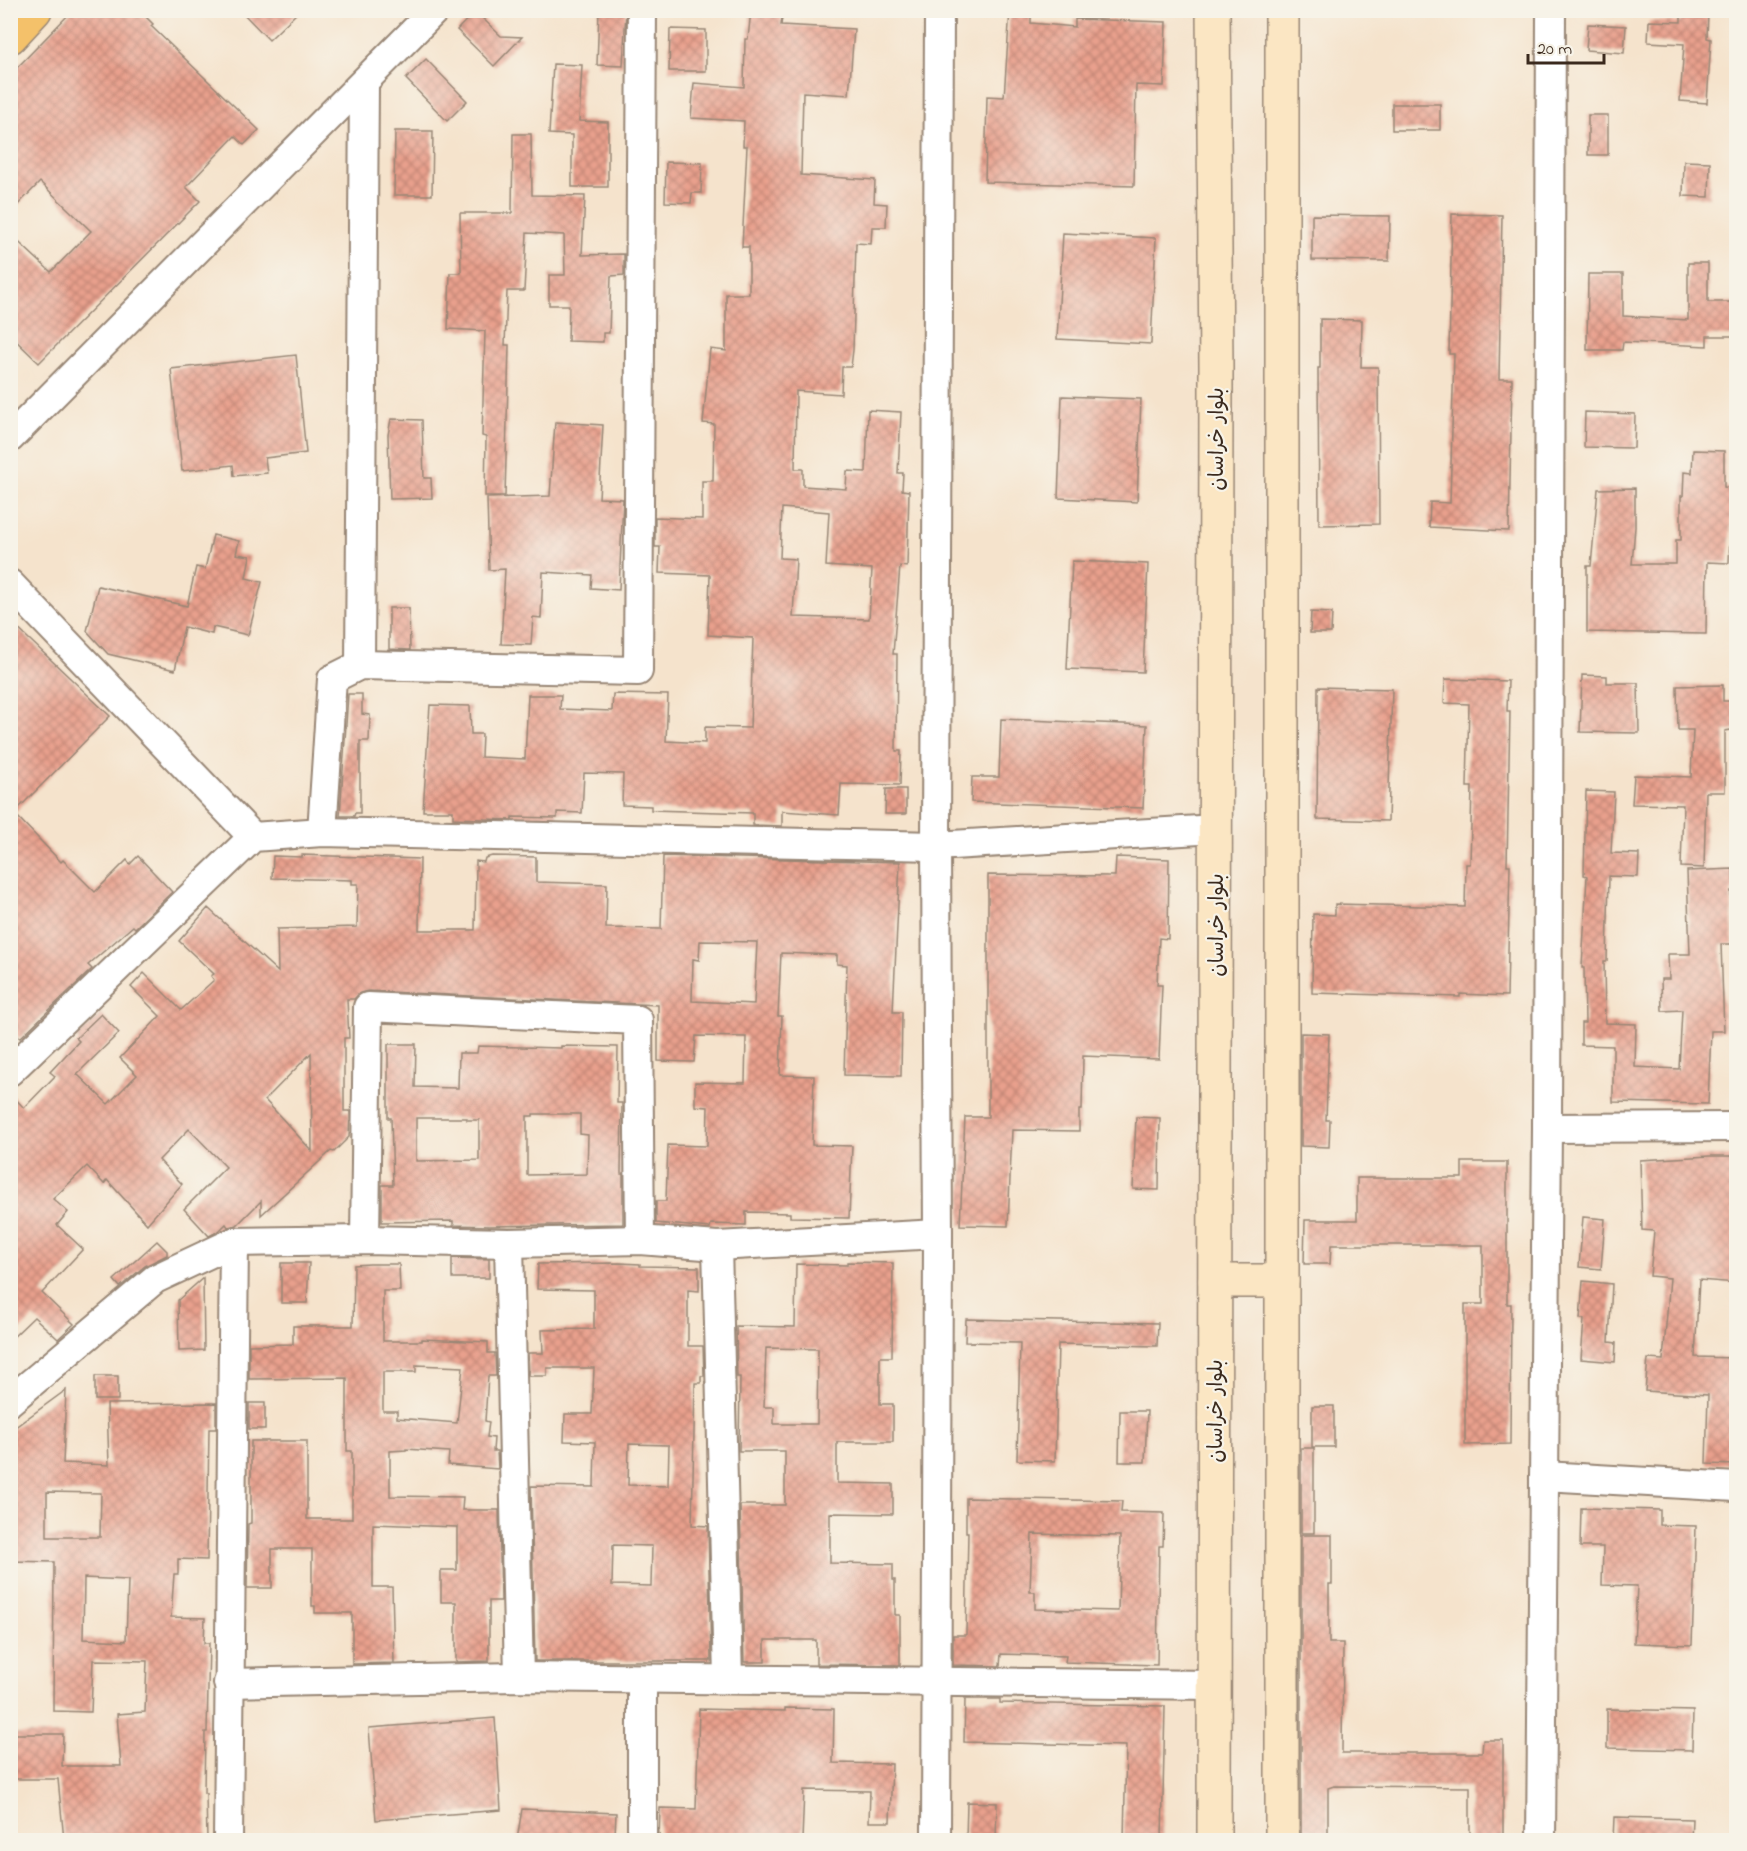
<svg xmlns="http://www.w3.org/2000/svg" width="1747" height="1851" font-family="'Indie Flower','Playpen Sans Arabic',sans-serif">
	<defs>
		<pattern id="building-cross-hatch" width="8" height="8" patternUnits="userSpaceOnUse" patternTransform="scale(1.5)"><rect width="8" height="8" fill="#e9a08d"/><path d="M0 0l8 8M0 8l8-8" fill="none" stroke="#be8373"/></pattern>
	</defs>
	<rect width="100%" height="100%" fill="#f7f3e8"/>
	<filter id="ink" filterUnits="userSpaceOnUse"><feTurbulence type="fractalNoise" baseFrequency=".0167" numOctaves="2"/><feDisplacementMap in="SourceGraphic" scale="12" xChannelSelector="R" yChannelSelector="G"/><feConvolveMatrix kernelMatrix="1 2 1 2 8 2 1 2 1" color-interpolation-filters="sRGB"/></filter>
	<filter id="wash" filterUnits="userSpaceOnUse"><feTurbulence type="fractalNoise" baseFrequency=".008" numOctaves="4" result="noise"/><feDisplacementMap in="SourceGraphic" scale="24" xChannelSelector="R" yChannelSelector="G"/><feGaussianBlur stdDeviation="1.35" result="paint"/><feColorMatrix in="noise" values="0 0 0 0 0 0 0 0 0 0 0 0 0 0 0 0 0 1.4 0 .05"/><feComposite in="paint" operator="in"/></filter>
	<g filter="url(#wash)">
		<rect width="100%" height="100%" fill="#f5e3cc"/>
		<g id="blocks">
			<g fill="url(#building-cross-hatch)" fill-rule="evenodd">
				<polygon points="73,10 139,10 153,24 151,26 259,130 244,145 235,136 186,187 200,201 39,363 10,335 10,234 51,272 91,231 40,182 10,213 10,75"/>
				<polygon points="240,10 300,10 269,40"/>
				<polygon points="599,10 626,10 623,66 597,65"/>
				<path d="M751,10H783L781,25L854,29L849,95L803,92L801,175L875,180L874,203L887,204L886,227H872L871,244L856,243L853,350L851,367H842L841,394L796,391L795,469H803V486L846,489L847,471L866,472L868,410L901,412L898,473H903L902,490L909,491L907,567L900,566L893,654H897L896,751H901L900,785L841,784L839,815L782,811V826L753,825V813L651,810V806L622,805L623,774L584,773L582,813L557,812V818L512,817V820L453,818V811H423L430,705L470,706L471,734H482L481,757L525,759L528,695H561L560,709L612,711L613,694L668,695L666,741L705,743V727L750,728L753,638L708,635L710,575L659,573L660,547H655V517L702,519V481H713L714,424L703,423L710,349L726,351V294H749V247H742L747,146H743L744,121L691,118L694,83L744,87L745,39H748ZM782,508L829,512L826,566L872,569L869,619L793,617L796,559L780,558Z"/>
				<polygon points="1010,10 1031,10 1031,23 1075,27 1075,19 1166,22 1164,86 1136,85 1134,186 985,182 987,96 1004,97"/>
				<polygon points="475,11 501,36 522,37 494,66 457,30"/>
				<polygon points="1681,12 1708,13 1707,38 1711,39 1707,103 1680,101 1684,44 1648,42 1649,21 1681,22"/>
				<polygon points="1588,24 1626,26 1624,53 1586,50"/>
				<polygon points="670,29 706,30 706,71 669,71"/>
				<polygon points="426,59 467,101 447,121 406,79"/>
				<polygon points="553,64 582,65 579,121 608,122 608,187 572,187 572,135 549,134"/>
				<rect x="1392" y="104" width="48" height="26"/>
				<rect x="1588" y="115" width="20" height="40"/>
				<polygon points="395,131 433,131 432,195 394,195"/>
				<polygon points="513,134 531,134 532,195 585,196 582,255 624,254 624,275 611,276 609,333 603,333 603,342 568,341 569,305 549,305 549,275 565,275 564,235 527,233 524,291 507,291 505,345 509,345 505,496 485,496 486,437 482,436 485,331 448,329 450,273 461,273 460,213 512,213"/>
				<polygon points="1684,161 1710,162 1709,197 1683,196"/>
				<polygon points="666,162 702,163 701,193 692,193 691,203 665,202"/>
				<polygon points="1452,214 1502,215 1499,379 1512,379 1509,531 1429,527 1430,502 1450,503 1454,354 1449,354"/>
				<polygon points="1312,215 1390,216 1389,261 1312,260"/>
				<polygon points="1063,233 1156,238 1151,344 1057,339"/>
				<polygon points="1688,263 1708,263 1708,302 1737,302 1737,336 1707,336 1707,346 1623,342 1622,350 1587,350 1588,274 1623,274 1623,316 1688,320"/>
				<polygon points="1320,319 1362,320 1361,367 1378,367 1379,524 1319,525 1318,368 1320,368"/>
				<polygon points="296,355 306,453 265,458 267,473 234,476 233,465 182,471 171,369"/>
				<polygon points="1062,396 1141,399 1137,502 1058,498"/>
				<polygon points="1585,412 1635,414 1634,448 1584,447"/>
				<polygon points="391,419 422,420 424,478 431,478 432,498 390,499 388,435"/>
				<polygon points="555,422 603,425 599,498 623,499 619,590 591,588 592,575 543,572 541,618 533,617 531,645 501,644 505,569 489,570 487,498 550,496"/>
				<polygon points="1693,450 1724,451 1724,487 1732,488 1729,563 1707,562 1706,634 1587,632 1587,566 1591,566 1598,489 1635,488 1635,527 1632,564 1676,564 1676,540 1681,540 1681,496 1683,496 1684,472 1692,473"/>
				<polygon points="213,535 239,541 236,554 250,556 246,578 262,582 248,635 213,627 212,634 184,627 175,670 108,654 87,631 98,586 187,606 196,567 205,569"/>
				<polygon points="1072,561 1148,564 1143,672 1067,669"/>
				<polygon points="389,608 409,608 410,650 389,649"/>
				<polygon points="1311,612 1332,613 1331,633 1310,633"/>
				<polygon points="10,621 110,716 14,813 61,862 63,860 95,892 127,860 130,864 138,856 172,892 135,928 133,926 88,965 92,969 20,1038 10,1030"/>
				<polygon points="1582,675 1607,676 1607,683 1638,683 1639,733 1580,732"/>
				<polygon points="1445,679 1508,681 1507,711 1510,711 1507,865 1510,865 1507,996 1460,994 1460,997 1312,993 1313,914 1335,915 1335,904 1465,907 1466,864 1470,864 1472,787 1467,787 1469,704 1444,703"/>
				<polygon points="1723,685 1723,701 1737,701 1737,729 1725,731 1725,792 1706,792 1704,868 1681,867 1683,805 1632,804 1634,775 1691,777 1693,730 1678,730 1677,686"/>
				<polygon points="1318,687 1392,689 1388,821 1317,819"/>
				<polygon points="348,694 362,694 362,714 370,715 369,741 360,741 360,813 355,813 354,816 340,816"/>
				<polygon points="1001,719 1147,725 1143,808 971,802 972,777 999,777"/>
				<polygon points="886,789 906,789 906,814 885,814"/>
				<polygon points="1586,791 1614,792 1611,853 1639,854 1638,877 1609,876 1607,961 1604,961 1605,1023 1636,1024 1635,1067 1679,1069 1682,1010 1662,1011 1661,979 1669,979 1668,954 1690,954 1687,871 1733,869 1734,891 1731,891 1733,944 1721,944 1724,1031 1711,1031 1708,1104 1613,1102 1613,1046 1581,1045 1581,1023 1585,1023 1584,968 1582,968 1587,876 1584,875"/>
				<path d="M302,855L420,859L419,930H475L476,861L484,862L485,858L492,856L536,857V882L607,884L606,928L661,929L663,856L900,862L893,1012H902L901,1076L844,1075L847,965L837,964V955L781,953L778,1016H782L780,1075L814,1076L812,1145L852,1146L849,1218L790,1217V1213L746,1212V1225L711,1224L710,1228L656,1223V1201H666L668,1145L707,1146L708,1107L695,1106V1082L745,1083L746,1037L696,1036L694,1062L658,1061V1005L368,991L360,993L354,999H347L349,1038H344V1111H350L349,1137L334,1152L331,1151L261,1215V1201L237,1225L228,1227L226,1224L219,1231L209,1236L184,1209L226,1167L189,1129L159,1160L182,1184L147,1224L107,1180L104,1184L87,1166L53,1199L68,1212L57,1225L83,1249L42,1293L74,1324L58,1339L34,1317L10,1340V1093L24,1108L55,1076L50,1072L79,1041L76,1038L101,1014L119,1033L77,1074L108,1104L137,1075L120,1058L160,1016L131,987L144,973L181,1010L214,980L211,976L214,974L179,941L208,908L278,972L277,929L357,927L358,884H352V880L272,878L273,856L302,857ZM700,941L757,942L754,1004L692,1001L693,959L699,960ZM311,1053L312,1151L265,1100Z"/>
				<polygon points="1116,857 1169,859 1168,939 1159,938 1157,985 1162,985 1159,1059 1083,1056 1082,1110 1079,1110 1079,1131 1012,1130 1008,1226 960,1225 965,1117 988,1117 988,875 1115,876"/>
				<polygon points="1301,1033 1329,1034 1326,1120 1330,1120 1329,1147 1301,1146"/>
				<path d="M388,1044H416L415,1087L458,1088L459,1053H477L478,1046L561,1048V1046L618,1047L617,1103H622L621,1174H623V1224L489,1226L453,1225V1221L382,1222V1185H393L391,1118H388ZM533,1114H580V1134L588,1135L587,1174L527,1175V1116H533ZM416,1118H467V1120H479V1160L416,1161Z"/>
				<polygon points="1136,1117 1160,1118 1159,1190 1133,1189"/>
				<polygon points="1710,1156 1733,1156 1734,1219 1737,1219 1737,1283 1699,1280 1695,1357 1737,1358 1737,1465 1706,1464 1708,1395 1645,1391 1648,1359 1663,1360 1670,1278 1650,1276 1654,1231 1642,1230 1640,1160"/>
				<polygon points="1462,1162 1507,1162 1507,1304 1511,1304 1510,1444 1465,1445 1465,1304 1483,1304 1483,1245 1331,1245 1330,1264 1304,1264 1305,1220 1357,1220 1357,1178 1462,1178"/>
				<polygon points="1583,1217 1605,1219 1601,1269 1579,1267"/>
				<polygon points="157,1241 167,1251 167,1255 145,1266 120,1287 114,1280"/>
				<polygon points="452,1258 489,1259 489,1278 452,1278"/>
				<path d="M847,1262L893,1263L892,1357H880V1404H893V1442H837V1483L893,1484V1514L830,1513V1563L893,1564V1580H895V1615H900V1665L816,1664V1640H765V1662H744L740,1505H785V1451H739L740,1377H737L736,1326L795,1327L796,1264L847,1265ZM766,1348L818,1349L817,1424H774V1407H764Z"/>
				<polygon points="281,1263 309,1263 307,1303 281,1303"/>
				<path d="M619,1263L640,1264V1266L699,1267V1291L688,1290V1346H703L704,1376H701V1383H695L692,1525L708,1526L711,1661H535L531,1486L594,1487L595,1442L564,1441L565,1414H592L594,1368H547V1376H529L528,1353H543L542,1330L594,1329V1290L537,1289L538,1264ZM629,1444L669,1445L668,1486L628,1485ZM613,1545L652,1546L651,1586L612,1585Z"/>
				<path d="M370,1264H399L400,1291H383V1341H422V1339L488,1342V1353H495L496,1376H488L485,1421L489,1422L487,1437L494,1438L493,1451H497L498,1469L448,1465L449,1452L406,1449V1450L390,1451V1496L463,1497L462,1510H499L501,1601H489V1661L456,1662V1602H441V1570H457V1527L373,1524V1587H392L394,1663L352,1664V1613H315V1606H312V1549H272V1588H247L248,1524L251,1523V1441H307V1519H352V1451H347V1378L249,1379V1345L293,1344V1326H353L354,1265ZM416,1365L463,1367L457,1423L397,1418V1411H383V1372H416Z"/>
				<polygon points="203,1278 204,1350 179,1351 178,1300"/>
				<polygon points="1583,1281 1612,1284 1609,1342 1616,1343 1615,1362 1581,1359 1584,1319 1580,1319"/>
				<polygon points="966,1319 1158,1323 1157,1346 1058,1344 1055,1461 1017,1460 1020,1343 965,1342"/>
				<rect x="95" y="1376" width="23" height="24"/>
				<path d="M66,1390L63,1463L109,1465L107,1404L216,1403V1429H209L207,1560L178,1559V1574H174L171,1617L205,1618L204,1643H209L207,1732H205L204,1793H206L207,1840H64L58,1779H10V1734H63L62,1766H121L117,1714L145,1712L147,1661L93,1660L91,1712L53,1711L54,1562L10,1561V1431ZM47,1492L101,1493L100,1537H47ZM84,1578L128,1580L126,1641L83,1639Z"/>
				<rect x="249" y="1403" width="16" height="26"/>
				<rect x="1312" y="1406" width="22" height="41"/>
				<polygon points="1120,1411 1147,1411 1145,1462 1119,1462"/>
				<rect x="1301" y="1448" width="13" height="85"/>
				<path d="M966,1498L1122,1501L1121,1512L1164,1513L1163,1546H1159L1157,1665L1065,1662L1066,1656L1001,1654L1000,1666L953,1665V1635H966L968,1532H966ZM1032,1534L1120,1536L1118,1611L1035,1609V1592H1030Z"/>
				<polygon points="1581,1508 1660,1510 1660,1525 1696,1526 1692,1645 1634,1643 1637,1586 1602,1585 1603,1547 1580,1547"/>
				<polygon points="1301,1535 1332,1535 1332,1584 1329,1584 1329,1643 1343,1643 1342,1753 1482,1753 1483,1740 1503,1740 1503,1840 1470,1840 1470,1787 1334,1786 1328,1788 1328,1840 1301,1840"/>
				<polygon points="965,1699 1000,1699 1000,1703 1165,1706 1162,1840 1124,1840 1126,1746 964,1742"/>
				<polygon points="785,1708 834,1709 833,1763 892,1764 890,1822 869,1822 870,1791 804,1790 802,1840 659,1839 660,1808 696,1809 699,1709 785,1711"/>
				<polygon points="1607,1709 1693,1711 1692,1750 1607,1748"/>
				<polygon points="495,1718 501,1810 376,1820 369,1728"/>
				<polygon points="967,1802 997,1803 996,1840 966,1840"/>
				<polygon points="522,1809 616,1813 615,1835 571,1833 570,1840 517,1840"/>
				<polygon points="1614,1817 1692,1819 1691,1840 1613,1840"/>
			</g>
		</g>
	</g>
	<g filter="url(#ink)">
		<use href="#blocks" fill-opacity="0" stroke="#988675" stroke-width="1.5"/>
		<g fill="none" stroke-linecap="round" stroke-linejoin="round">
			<defs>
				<g id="minor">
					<polyline points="10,438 435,10"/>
					<polyline points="10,584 253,837"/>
					<polyline points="360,665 364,84"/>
					<polyline points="322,832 332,679 360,665 638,671 642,10"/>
					<polyline points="10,1071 253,837 322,832 936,846 1216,829"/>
					<polyline points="1547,1128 1736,1127"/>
					<polyline points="365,1240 368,1007 638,1020 640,1240"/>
					<polyline points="509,1243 519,1677"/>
					<polyline points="717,1246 728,1679"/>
					<polyline points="10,1401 155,1279 234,1242 365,1240 509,1243 640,1240 717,1246 938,1234"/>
					<polyline points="1544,1476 1736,1487"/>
					<polyline points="228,1683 519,1677 1215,1685"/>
					<polyline points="228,1840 234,1242"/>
					<polyline points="642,1840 642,1679"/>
					<polyline points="936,1840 938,1234 936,846 939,10"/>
					<polyline points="1541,1840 1547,1128 1551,10"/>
				</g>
				<g id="secondary">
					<polyline points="1213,10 1216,366 1214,1840"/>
					<polyline points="1282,10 1282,1840"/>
					<polyline points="1215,1281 1282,1281"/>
				</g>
				<polyline id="trunk" points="10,37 35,10"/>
			</defs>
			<use href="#minor" stroke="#988675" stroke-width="32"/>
			<use href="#secondary" stroke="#988675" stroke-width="36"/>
			<use href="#trunk" stroke="#988675" stroke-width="36"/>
			<use href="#minor" stroke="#fff" stroke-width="28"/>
			<use href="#secondary" stroke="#fbe6c3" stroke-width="33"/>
			<use href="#trunk" stroke="#f4c16a" stroke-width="33"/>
		</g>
	</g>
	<g text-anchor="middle" stroke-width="4.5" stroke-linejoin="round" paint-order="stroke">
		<g font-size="21" fill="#3b2a1e" stroke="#f7f3e8">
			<text transform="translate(1216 439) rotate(-90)" y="7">بلوار خراسان</text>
			<text transform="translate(1216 925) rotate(-90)" y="7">بلوار خراسان</text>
			<text transform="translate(1215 1411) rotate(-90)" y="7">بلوار خراسان</text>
		</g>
	</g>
	<rect width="1747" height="1851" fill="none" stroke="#f7f3e8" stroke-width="36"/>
	<path d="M1528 54v9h76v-9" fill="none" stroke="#3b2a1e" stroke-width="3"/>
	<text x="1537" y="54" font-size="18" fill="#3b2a1e" stroke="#f7f3e8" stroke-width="4.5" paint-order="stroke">20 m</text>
</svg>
